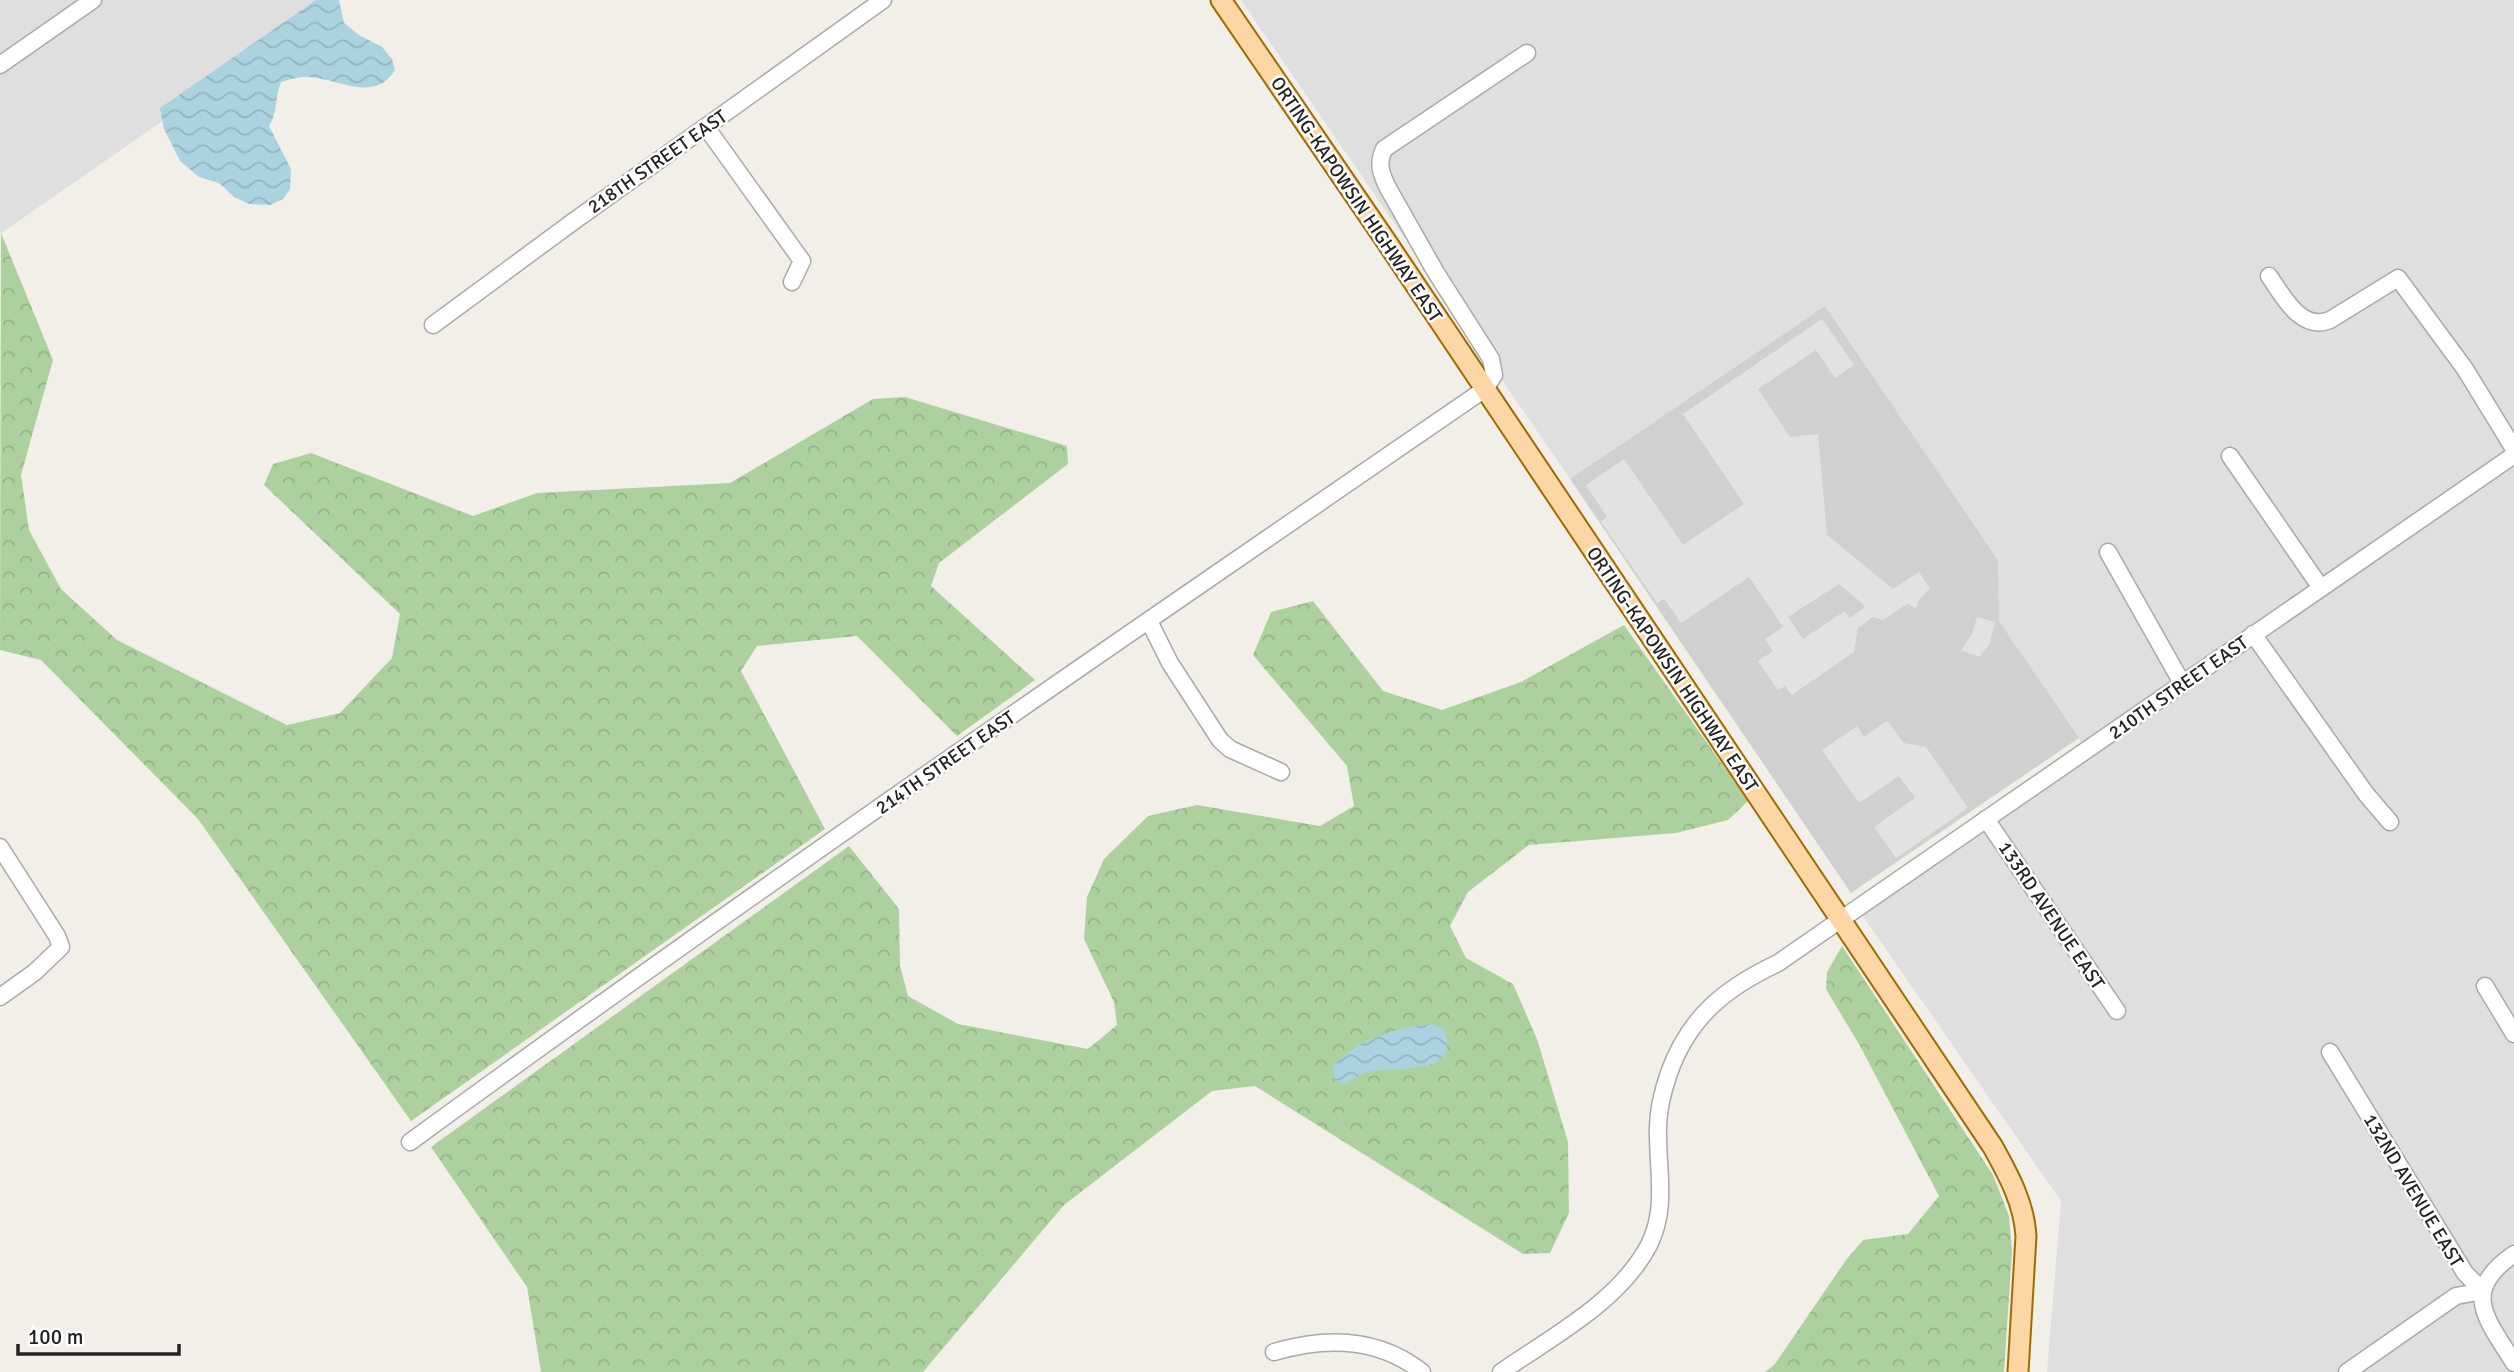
<svg xmlns="http://www.w3.org/2000/svg" width="2514" height="1372" font-family="Signika,sans-serif">
	<defs>
		<pattern id="forest-crowns" width="20" height="18" patternUnits="userSpaceOnUse" patternTransform="scale(1.75)"><rect width="20" height="18" fill="#add19e"/><path d="M2 6a3 3 0 1 1 6 0M12 15a3 3 0 1 1 6 0" fill="none" stroke="#95b388"/></pattern>
		<pattern id="water-waves" width="16" height="10" patternUnits="userSpaceOnUse" patternTransform="scale(1.75)"><rect width="16" height="10" fill="#aad3df"/><path d="M0 5q4-4 8 0t8 0" fill="none" stroke="#92b5bf"/></pattern>
	</defs>
	<rect width="100%" height="100%" fill="#f2efe9"/>
	<g fill="#e0dfdf">
		<polygon points="0,0 337,0 0,234"/>
		<polygon points="1241,0 2514,0 2514,1372 2047,1372 2061,1201 1862,915 2091,757 1999,621 1998,560 1825,306 1570,479"/>
	</g>
	<polygon fill="#d0d0d0" points="1825,306 1998,560 1999,621 2079,738 1851,893 1570,479"/>
	<g fill="url(#forest-crowns)">
		<polygon points="1,233 53,360 21,475 29,530 61,589 117,640 287,725 340,713 392,658 400,614 264,485 273,464 311,453 473,516 537,493 730,483 873,399 905,397 1067,446 1068,464 939,563 931,586 1035,680 957,736 857,636 757,646 741,671 825,829 411,1121 198,819 41,660 0,650"/>
		<polygon points="1313,601 1383,691 1442,710 1521,682 1624,625 1748,801 1728,820 1676,833 1529,845 1468,892 1450,926 1466,958 1513,984 1537,1039 1568,1142 1569,1213 1550,1253 1523,1254 1255,1086 1212,1091 1064,1205 923,1372 541,1372 527,1287 431,1147 849,846 899,909 900,966 908,996 958,1024 1088,1049 1117,1025 1114,1002 1084,939 1087,897 1104,859 1148,816 1197,805 1320,826 1354,806 1347,766 1253,655 1271,612"/>
		<polygon points="1842,946 1993,1175 2009,1216 2012,1251 2004,1372 1765,1372 1775,1364 1846,1260 1863,1240 1908,1234 1939,1196 1860,1046 1826,989 1827,972"/>
	</g>
	<g fill="#e2e2e2" fill-rule="evenodd">
		<path d="M1822,319L1854,365L1835,378L1816,350L1758,389L1790,437L1818,434L1827,535L1893,589L1919,572L1930,588L1919,600L1916,608L1907,604L1883,620L1873,617L1858,628L1854,652L1792,695L1785,686L1778,690L1758,661L1773,651L1765,639L1783,627L1749,577L1681,623L1664,599L1657,603L1601,522L1607,517L1586,485L1624,459L1683,545L1744,504L1683,414ZM1839,584L1864,605V608L1849,618L1845,611L1803,639L1788,617Z"/>
		<polygon points="1977,617 1995,622 1989,645 1979,657 1961,650 1972,634"/>
		<polygon points="1887,721 1904,743 1926,747 1968,808 1896,858 1874,827 1915,798 1899,776 1859,803 1822,750 1857,726 1864,737"/>
	</g>
	<g fill="url(#water-waves)">
		<path d="M316,0H339L344,23L359,35L382,47L392,59L395,70C374,104 338,78 308,77C300,76 289,80 281,82C274,99 279,109 269,126L291,169L290,189L283,199L270,205L249,204L234,197L219,183L199,177L180,161L164,129L160,108Z"/>
		<path d="M1432,1024L1444,1030C1463,1079 1394,1065 1367,1072C1359,1074 1351,1081 1343,1085L1334,1078L1333,1066C1357,1040 1397,1027 1432,1024Z"/>
	</g>
	<g fill="none" stroke-linecap="round" stroke-linejoin="round">
		<defs>
			<g id="minor">
				<polyline points="0,65 93,0"/>
				<polyline points="706,127 802,261 792,282"/>
				<path d="M2269,276C2283,296 2301,332 2330,320L2398,278L2465,369L2514,449"/>
				<polyline points="433,325 574,221 883,0"/>
				<polyline points="2230,456 2321,588"/>
				<polyline points="2108,552 2182,683"/>
				<polyline points="1149,621 1170,663 1220,740 1230,749 1281,772"/>
				<polyline points="2253,634 2366,794 2390,822"/>
				<polyline points="1986,819 2117,1011"/>
				<polyline points="0,847 57,936 61,947 35,972 0,997"/>
				<polyline points="2485,986 2514,1034"/>
				<polyline points="2330,1052 2465,1273 2483,1291"/>
				<path d="M410,1142C763,884 1124,637 1485,389L1494,375L1491,359L1435,271L1388,188C1381,174 1377,164 1384,149L1527,53"/>
				<path d="M2514,1254C2460,1291 2486,1318 2514,1363"/>
				<path d="M1274,1352C1325,1337 1378,1337 1422,1372"/>
				<path d="M1501,1372C1553,1336 1619,1302 1649,1245C1667,1209 1658,1173 1658,1135C1657,1113 1662,1093 1669,1073C1689,1017 1725,988 1778,963L2514,455"/>
				<polyline points="2347,1372 2456,1296 2483,1291"/>
			</g>
			<path id="major" d="M1221,0L1386,241L1993,1147C2009,1176 2024,1203 2026,1236L2018,1372"/>
		</defs>
		<use href="#minor" stroke="#a9a9a9" stroke-width="19"/>
		<use href="#major" stroke="#a06b00" stroke-width="23"/>
		<use href="#minor" stroke="#fff" stroke-width="16"/>
		<use href="#major" stroke="#fcd6a4" stroke-width="19"/>
	</g>
	<g text-anchor="middle" stroke-width="5" stroke-linejoin="round" paint-order="stroke">
		<g font-size="19" fill="#222" stroke="#fff">
			<text transform="translate(657 161) rotate(-35)" y="7">218TH STREET EAST</text>
			<text transform="translate(1357 199) rotate(56)" y="7">ORTING-KAPOWSIN HIGHWAY EAST</text>
			<text transform="translate(1673 669) rotate(56)" y="7">ORTING-KAPOWSIN HIGHWAY EAST</text>
			<text transform="translate(2178 687) rotate(-35)" y="7">210TH STREET EAST</text>
			<text transform="translate(945 762) rotate(-35)" y="7">214TH STREET EAST</text>
			<text transform="translate(2052 915) rotate(56)" y="7">133RD AVENUE EAST</text>
			<text transform="translate(2414 1190) rotate(59)" y="7">132ND AVENUE EAST</text>
		</g>
	</g>
	<path d="M18 1344v10h161v-10" fill="none" stroke="#222222" stroke-width="3.5"/>
	<text x="28" y="1344" font-size="21" fill="#222222" stroke="#ffffff" stroke-width="5" paint-order="stroke">100 m</text>
</svg>
